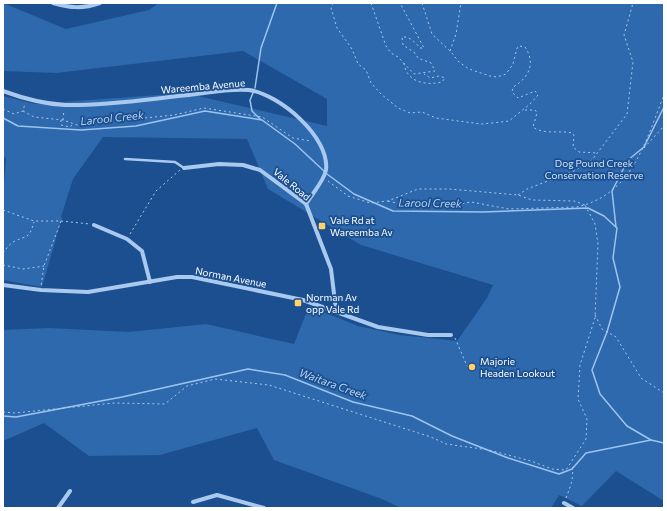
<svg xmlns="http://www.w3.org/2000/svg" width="667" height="511" font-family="Commissioner,sans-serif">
	<rect width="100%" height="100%" fill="#1b4f8f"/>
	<polygon fill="#2e69ad" points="3,3 66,29 149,10 159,3 664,3 664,501 616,471 582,506 559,495 551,508 401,508 382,499 274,460 257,428 160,455 89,456 44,423 3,441 3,330 49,328 129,332 206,324 294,344 309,306 358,326 400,335 457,341 487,298 493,285 361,245 268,189 247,139 103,137 73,179 61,217 62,218 42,287 3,280 3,197 6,159 3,155 3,96 35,104 185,93 327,126 327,99 243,51 56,73 3,71"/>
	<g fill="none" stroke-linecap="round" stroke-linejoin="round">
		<g stroke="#9cc4f0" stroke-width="1.5">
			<polyline points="255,88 261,48 277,3"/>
			<polyline points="253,93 250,100 252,111 260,119"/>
			<polyline points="3,118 18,126 81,130 136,126 205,111 262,120 295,144 324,171"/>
			<polyline points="327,174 354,194 393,211 483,212 588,208 604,216 617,228 613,258 620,287 607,332 592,370 600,394 627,426 651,440"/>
			<polyline points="616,227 612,191 628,160 644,147 664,107"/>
			<polyline points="3,416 16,417 122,397 248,369 285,375 353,402 412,416 452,436 508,458 559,474 572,469 586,453 651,440 664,443"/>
		</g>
		<g stroke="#a9c9ee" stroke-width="1" stroke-dasharray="2 3" stroke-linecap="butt">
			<path d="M333,3L331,8L337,28L352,49L358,64L366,70L371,83L381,94L398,108L410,113L422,112L436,118L481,124L492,123L509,121L530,104L538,95L535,91L518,98L512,92L513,87C529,78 536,63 525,47L519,46L517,48L513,64L506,74L497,77L490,76L469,69L459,62L451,52L432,34L422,3"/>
			<path d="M371,3L386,46L391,53L398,57L414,74L435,71L431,63L418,58L415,53L403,45L402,37C409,36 415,42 420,48H424L400,3"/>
			<polyline points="450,51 456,34 461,3"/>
			<path d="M404,63C406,82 426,86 442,82L445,78L439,76L430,78L424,74"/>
			<polyline points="3,109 14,114 23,111 25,103"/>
			<path d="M525,110H535L537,113L533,127C543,135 560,130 572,133L574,135L573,147L579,152L598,153"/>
			<polyline points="23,111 34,117 63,120 77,125 174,115 204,108 262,117 293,138 311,141"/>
			<polyline points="61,120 61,125 70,127 73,124"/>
			<polyline points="63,120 64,110"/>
			<polyline points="644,148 664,126"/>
			<polyline points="328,181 348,196 370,203 388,201 418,189 449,189 518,195 532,200 574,201 585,205"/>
			<polyline points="518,195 527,189 574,171 592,160 627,114 633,62 624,35 633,3"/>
			<path d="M388,201L404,205L427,206H451L471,202L509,209L577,207C633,194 645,142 664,95"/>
			<polyline points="3,210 34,221 61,221 44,266 41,286"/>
			<polyline points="61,221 90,224"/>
			<polyline points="130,234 156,191 180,170"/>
			<path d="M3,253C6,249 10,243 15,241C28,235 29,239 34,222"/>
			<polyline points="3,265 23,269 44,266"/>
			<polyline points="595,315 602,329 616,337 641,378 664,393"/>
			<polyline points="455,338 467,366 472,367"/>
			<polyline points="3,412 15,413 114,403 165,404 187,386 215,379 269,385 431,437 446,444 489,450 531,461 552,469 566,470 586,439 587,419 578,399 580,365 595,318 598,244 595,224 585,205"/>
			<path d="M566,498C571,485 574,478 572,464"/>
		</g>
		<polyline stroke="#a9c9ee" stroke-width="2.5" points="125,159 175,162 184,168"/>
		<g stroke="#a9c9ee" stroke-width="4">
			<path d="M53,3C70,8 83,9 100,3"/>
			<path d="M3,91C22,98 45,104 65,105C105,106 149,99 189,95C208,93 229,88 249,90C279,94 330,137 326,170C324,181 312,194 306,204"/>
			<polyline points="184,168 219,164 243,165 260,170 306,204 331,269 336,310"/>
			<polyline points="94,225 127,239 142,251 150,282"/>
			<polyline points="3,285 41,290 88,292 177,277 192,277 303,300 378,327 428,335 451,335"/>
			<polyline points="193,502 217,495 264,508"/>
			<polyline points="564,503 573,508"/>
			<polyline points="58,508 70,491"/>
		</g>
	</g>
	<g fill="#ffd166" stroke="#1b4f8f" stroke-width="1.5">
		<rect x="318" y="222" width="8" height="8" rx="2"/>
		<rect x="294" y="299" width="8" height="8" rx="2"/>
		<circle cx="472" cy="367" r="4"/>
	</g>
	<g text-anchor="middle" stroke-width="3.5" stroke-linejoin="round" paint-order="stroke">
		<g font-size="10" fill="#fff" stroke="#1b4f8f">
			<text transform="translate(203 86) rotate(-5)" y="4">Wareemba Avenue</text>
			<text transform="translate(292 184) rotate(39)" y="4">Vale Road</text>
			<text transform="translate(231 277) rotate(11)" y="4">Norman Avenue</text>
		</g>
		<g font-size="10" fill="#cfe3fa" stroke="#1b4f8f">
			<text x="594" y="167">Dog Pound Creek<tspan x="594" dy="12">Conservation Reserve</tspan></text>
		</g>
		<g font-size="10" fill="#fff" stroke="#1b4f8f" text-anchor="start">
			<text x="330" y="224">Vale Rd at<tspan x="330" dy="12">Wareemba Av</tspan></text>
			<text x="306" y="301">Norman Av<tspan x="306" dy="12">opp Vale Rd</tspan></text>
			<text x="480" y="365">Majorie<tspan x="480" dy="12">Headen Lookout</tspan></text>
		</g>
		<g font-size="11" font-style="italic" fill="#b5d3f5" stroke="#1b4f8f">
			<text transform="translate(112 118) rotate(-6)" y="4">Larool Creek</text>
			<text transform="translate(430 203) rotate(1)" y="4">Larool Creek</text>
			<text transform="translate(333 384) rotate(20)" y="4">Waitara Creek</text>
		</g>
	</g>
	<rect width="667" height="511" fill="none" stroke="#ffffff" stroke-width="8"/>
</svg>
